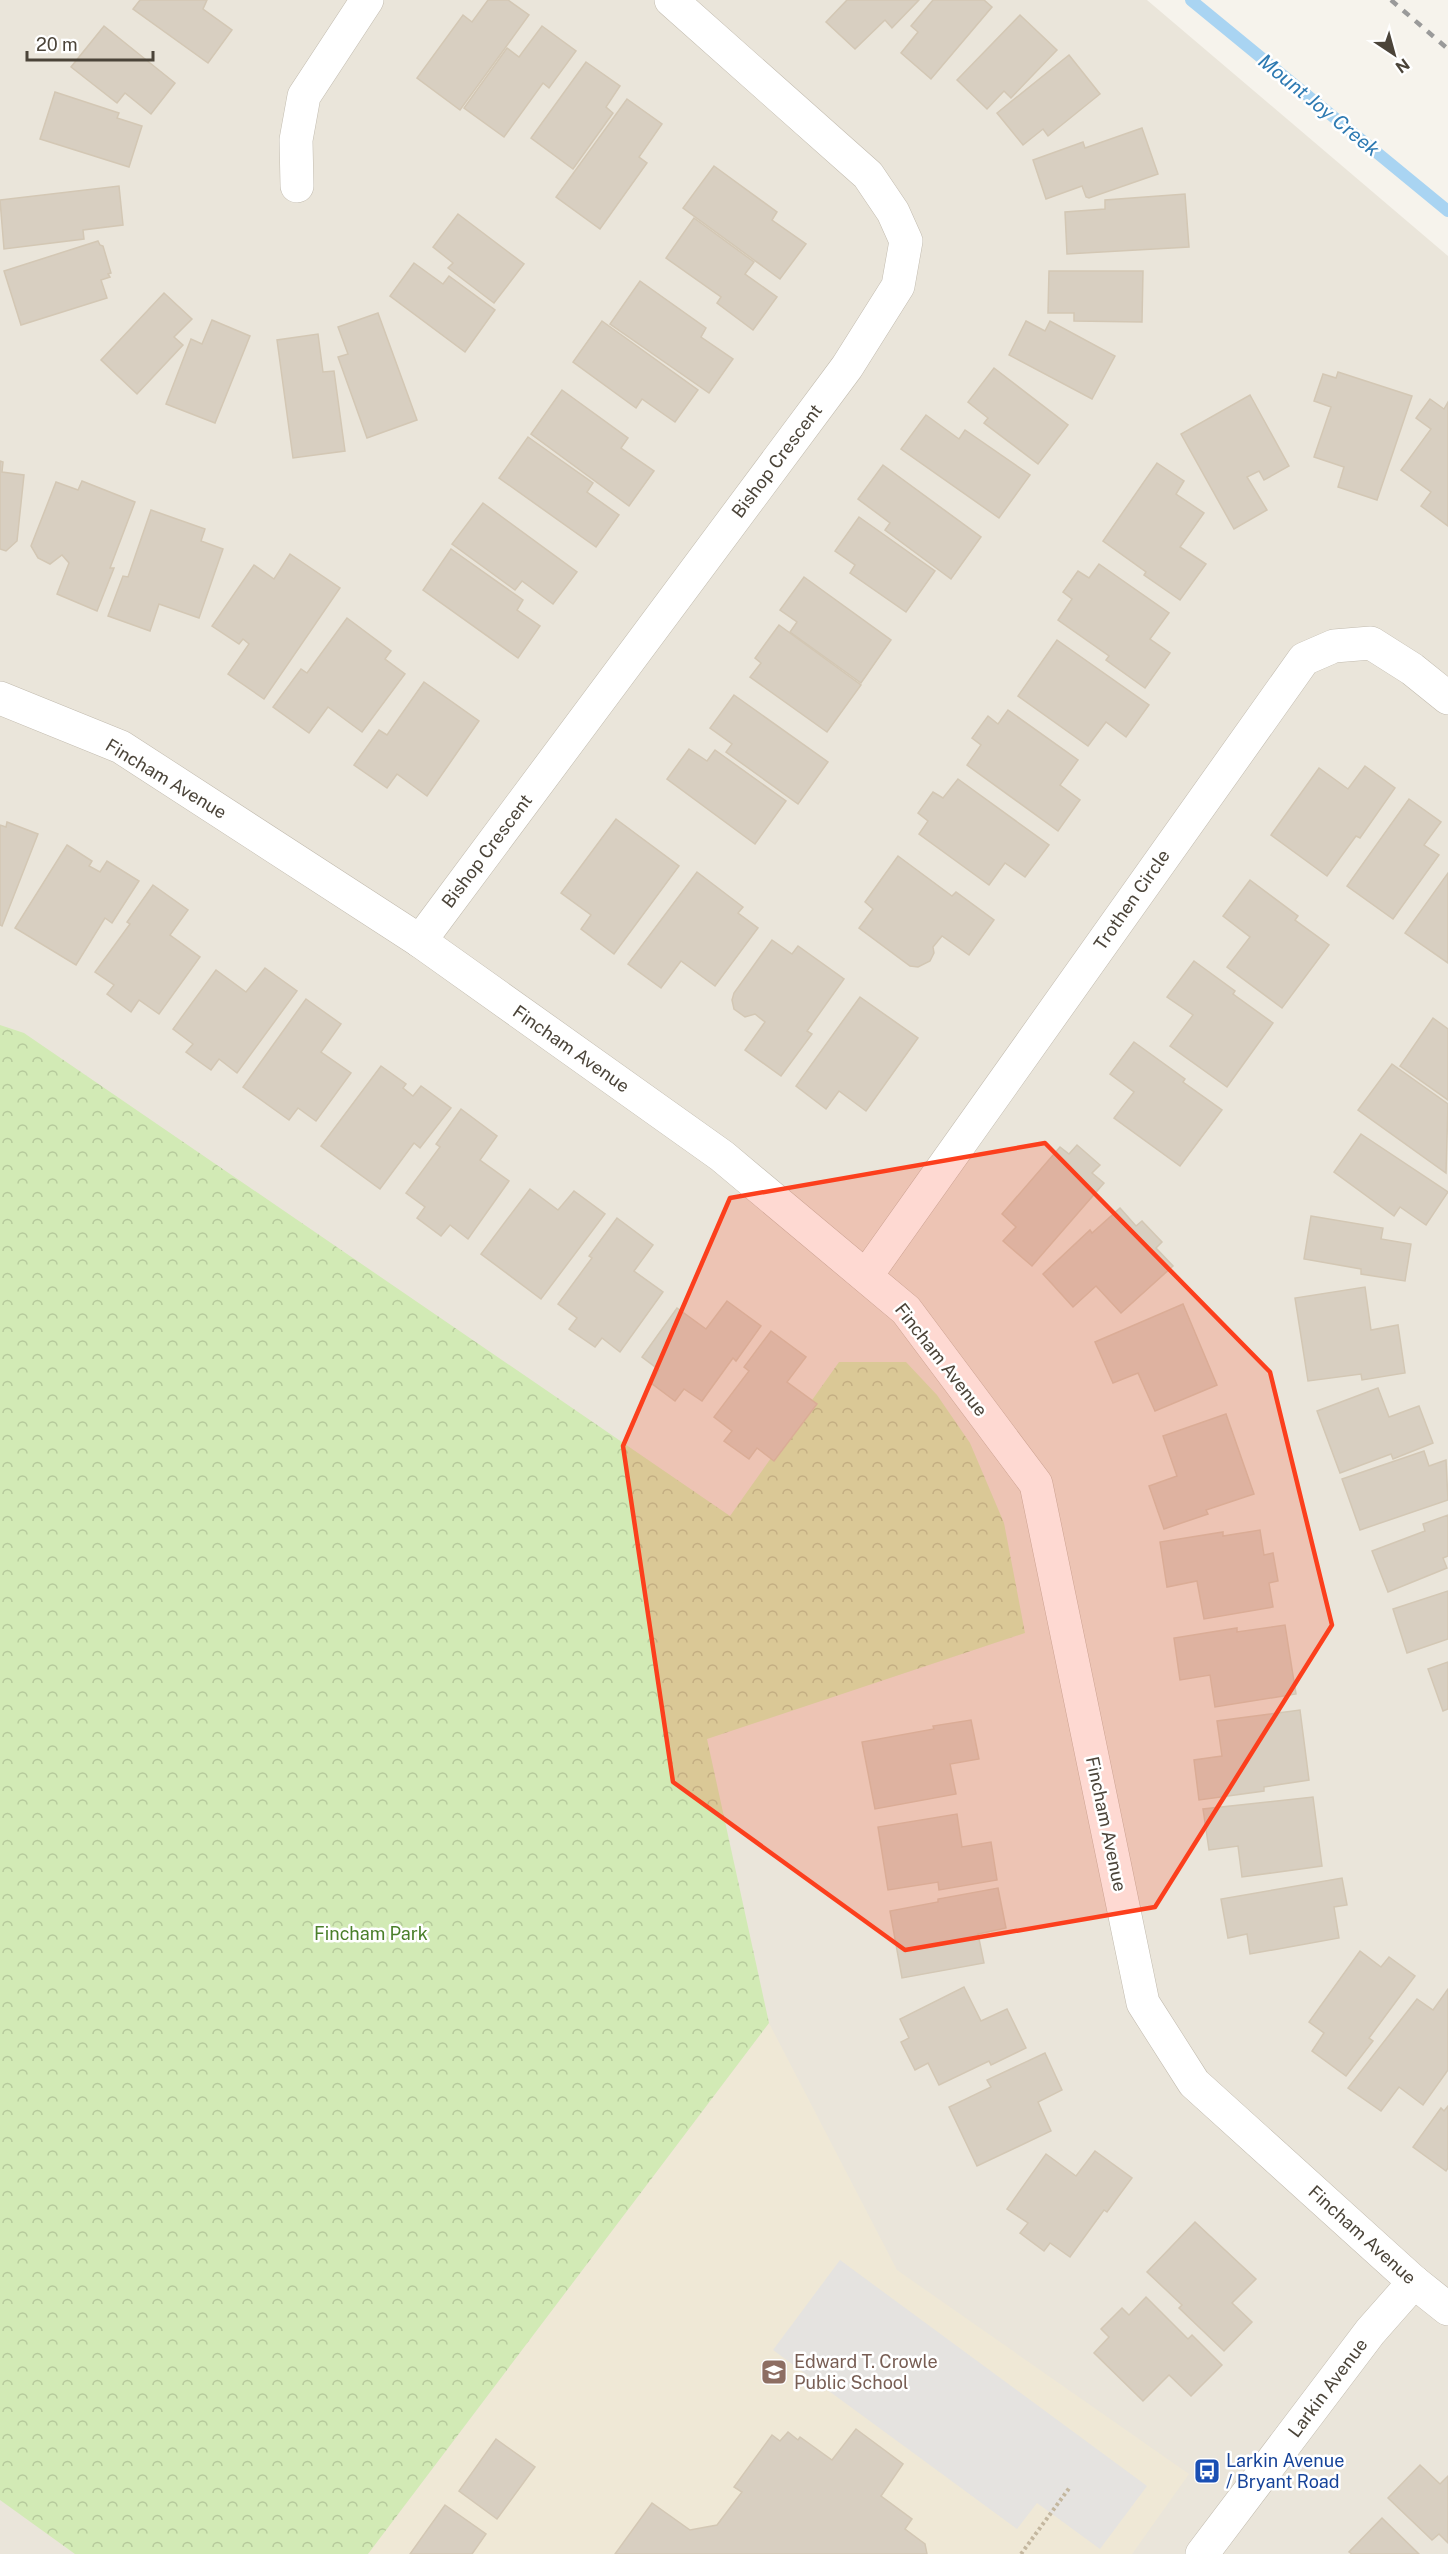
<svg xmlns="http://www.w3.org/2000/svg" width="1448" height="2554" font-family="'Public Sans',sans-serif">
	<defs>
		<pattern id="forest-crowns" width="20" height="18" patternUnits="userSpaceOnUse" patternTransform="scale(1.5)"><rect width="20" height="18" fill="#d2eab5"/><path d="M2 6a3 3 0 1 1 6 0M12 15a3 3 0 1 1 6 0" fill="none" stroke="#b6ca9c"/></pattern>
	</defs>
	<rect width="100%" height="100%" fill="#f6f3ec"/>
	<polygon fill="#eae5da" points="0,0 1147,0 1448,256 1448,2554 0,2554"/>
	<polygon fill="#efe8d6" points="769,2023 897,2270 1189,2474 1132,2554 368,2554"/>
	<polygon fill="url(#forest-crowns)" points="0,1025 24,1033 730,1516 839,1362 906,1362 937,1395 970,1443 1004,1523 1025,1633 707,1739 769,2023 368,2554 75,2554 0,2500"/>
	<polygon fill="#e5e3e0" points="840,2260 1147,2486 1100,2549 1037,2503 1017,2529 773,2350"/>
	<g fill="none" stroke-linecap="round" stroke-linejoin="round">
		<polyline stroke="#a9d4f2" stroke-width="12" points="1191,0 1448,211"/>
	</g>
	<g fill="#d8cfc1" stroke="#d3c7b4" stroke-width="1.5">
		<polygon points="140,0 207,0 203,9 232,30 208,63 133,9"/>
		<polygon points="488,0 508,0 529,15 460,110 417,78 463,15 472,22"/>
		<polygon points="847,0 919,0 892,28 885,20 855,49 826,22"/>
		<polygon points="933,0 984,0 992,7 931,79 901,53 918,32 911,26"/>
		<polygon points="1020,15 1057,50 1011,98 1004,91 987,109 957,80"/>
		<polygon points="104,26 175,83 151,114 125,93 117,103 71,67"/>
		<polygon points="542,26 576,51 549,88 543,83 504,137 464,108 507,48 519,57"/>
		<polygon points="1069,55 1100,94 1048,136 1043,129 1023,145 997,113"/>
		<polygon points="586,62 620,86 606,107 613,113 573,169 531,138"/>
		<polygon points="55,92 119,113 117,118 142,126 129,167 40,139"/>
		<polygon points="627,99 662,124 639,157 647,163 600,229 556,197"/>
		<polygon points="1142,128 1158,174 1089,198 1086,197 1082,186 1046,199 1033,160 1083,142 1085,148"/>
		<polygon points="714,166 777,212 772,220 806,244 780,279 683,208"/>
		<polygon points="119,186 123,225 83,230 84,239 4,249 0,200"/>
		<polygon points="1185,194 1189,247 1067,254 1065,212 1105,209 1105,200"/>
		<polygon points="458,214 524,264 494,303 448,268 453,263 433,247"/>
		<polygon points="694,218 754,262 745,274 777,297 753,330 717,303 721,297 666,258"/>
		<polygon points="98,241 100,245 103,246 111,273 108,274 110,277 101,280 107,298 21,325 4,271"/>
		<polygon points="414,263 443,284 449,276 495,310 465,352 390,296"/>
		<polygon points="1049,271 1143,271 1142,322 1074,321 1074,313 1048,313"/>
		<polygon points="640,281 706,328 701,337 733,359 709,393 610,324"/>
		<polygon points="164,293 192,319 174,337 183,345 137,394 101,360"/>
		<polygon points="378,313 417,420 367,438 338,357 348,354 338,327"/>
		<polygon points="212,320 250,336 215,423 166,404 191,339 202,344"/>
		<polygon points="602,321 698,390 675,422 642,399 636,408 573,362"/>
		<polygon points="1026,321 1045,331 1050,321 1115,356 1092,399 1009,355"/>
		<polygon points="318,334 323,372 334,371 345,451 293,458 277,340"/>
		<polygon points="994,368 1068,425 1038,464 984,423 988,418 968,402"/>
		<polygon points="1338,372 1412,396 1377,500 1338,487 1344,467 1314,457 1331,407 1314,401 1323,374 1336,378"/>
		<polygon points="562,390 628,438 621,448 654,471 629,506 531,434"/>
		<polygon points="1250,395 1289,466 1264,480 1259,471 1247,477 1267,510 1234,529 1181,434"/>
		<polygon points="1430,399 1444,409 1448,402 1448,526 1421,506 1431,492 1401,470 1431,429 1416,418"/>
		<polygon points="926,415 959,439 965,430 1030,475 999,518 901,449"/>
		<polygon points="528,437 593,483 587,492 619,515 596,547 499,478"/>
		<polygon points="0,461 3,462 2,472 24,475 17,541 6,551 0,549"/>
		<polygon points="1157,463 1184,481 1176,494 1204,513 1180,547 1206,564 1180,600 1144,575 1146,572 1103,541"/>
		<polygon points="883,465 981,537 951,579 885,530 890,523 858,499"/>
		<polygon points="82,481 135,502 110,568 114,568 97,611 57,594 69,563 62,555 50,564 38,558 31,546 56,482 78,490"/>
		<polygon points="483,503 577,572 553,604 522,581 515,590 452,544"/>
		<polygon points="151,510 205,529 201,541 223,549 199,618 159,604 150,631 108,616 123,576 128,577"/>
		<polygon points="859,517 935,571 906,612 850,573 855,565 835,551"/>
		<polygon points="451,549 523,600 517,610 540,626 518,658 423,590"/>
		<polygon points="290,554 340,588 264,699 228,674 249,644 243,639 239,644 212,626 254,565 274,579"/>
		<polygon points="1099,564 1169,613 1150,639 1170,653 1145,688 1106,660 1109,656 1058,620 1072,599 1063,592 1078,571 1089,578"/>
		<polygon points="804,577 891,640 861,683 790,632 797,622 780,610"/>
		<polygon points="347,618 391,651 385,659 405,674 362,732 328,707 309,733 273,707 301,669 307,673"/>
		<polygon points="779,625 861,685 827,732 750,677 761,663 755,658"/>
		<polygon points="1057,640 1149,705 1126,737 1106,722 1088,746 1018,696"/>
		<polygon points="424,682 479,721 427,796 397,774 387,788 354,765 379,730 387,735"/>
		<polygon points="734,695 828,762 798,804 726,752 732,744 710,728"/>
		<polygon points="1008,710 1078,760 1060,785 1080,800 1058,831 967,765 981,745 972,738 988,716 998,724"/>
		<polygon points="689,749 707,761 715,750 786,801 755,844 667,779"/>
		<polygon points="1365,766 1395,788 1360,838 1356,836 1327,876 1271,835 1319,768 1348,789"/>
		<polygon points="958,779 1049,845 1025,877 1005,863 989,885 919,834 928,821 918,813 933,792 943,798"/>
		<polygon points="1409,799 1441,822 1424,845 1439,855 1393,919 1347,886"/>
		<polygon points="616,819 679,866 614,954 581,929 591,915 561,893"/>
		<polygon points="7,822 38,834 2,926 0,925 0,825 6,827"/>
		<polygon points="67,845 92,861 89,866 100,872 107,861 139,881 112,923 105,918 76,965 15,928"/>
		<polygon points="898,856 952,896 956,892 994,920 969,955 942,936 933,947 934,953 930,961 918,967 910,966 859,928 873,909 865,902"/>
		<polygon points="697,872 743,907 738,913 758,928 715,986 681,961 661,988 628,964"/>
		<polygon points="1448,873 1448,963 1405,933"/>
		<polygon points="1250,880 1298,916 1295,920 1329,945 1282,1008 1227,967 1250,937 1223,916"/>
		<polygon points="153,885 188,910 170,935 200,957 159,1014 139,1000 131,1012 107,994 114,985 95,972 130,924 127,922"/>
		<polygon points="772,940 792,954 798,946 844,979 807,1031 812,1034 781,1076 745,1050 765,1022 755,1014 745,1017 734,1009 732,1000 734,993"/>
		<polygon points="1194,961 1235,991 1233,994 1273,1023 1227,1087 1170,1046 1193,1015 1167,997"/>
		<polygon points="265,968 297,991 237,1073 219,1059 211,1070 186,1052 193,1044 173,1029 216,970 246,992"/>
		<polygon points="860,997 918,1038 866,1111 839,1091 826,1109 796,1086"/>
		<polygon points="306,999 341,1024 321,1052 351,1073 316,1121 298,1108 289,1120 243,1087"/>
		<polygon points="1433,1018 1448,1029 1448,1100 1400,1066"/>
		<polygon points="1134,1042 1185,1079 1183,1082 1222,1110 1180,1166 1114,1118 1134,1092 1110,1074"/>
		<polygon points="1392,1064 1448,1104 1446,1173 1358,1110"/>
		<polygon points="381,1066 406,1084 403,1088 413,1096 421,1086 451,1108 420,1148 414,1143 380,1189 321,1146"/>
		<polygon points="461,1109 497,1136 480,1160 509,1181 468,1239 450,1225 441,1236 417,1218 425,1207 406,1193 440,1147 436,1144"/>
		<polygon points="1361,1134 1448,1192 1426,1225 1400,1207 1394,1216 1334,1172"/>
		<polygon points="1077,1145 1100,1165 1092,1173 1104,1183 1032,1266 1003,1241 1016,1227 1002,1214 1060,1147 1069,1154"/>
		<polygon points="530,1189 558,1210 574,1191 605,1214 541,1299 481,1254"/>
		<polygon points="1120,1208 1136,1226 1142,1221 1162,1242 1156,1248 1173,1266 1121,1313 1096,1286 1073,1307 1043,1274 1090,1230 1092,1233"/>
		<polygon points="1311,1216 1383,1228 1381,1239 1411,1244 1405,1281 1361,1274 1361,1269 1304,1259"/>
		<polygon points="617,1218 653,1245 634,1271 663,1292 620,1352 602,1338 595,1347 569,1329 577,1318 558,1304 592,1258 589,1256"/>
		<polygon points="1365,1287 1371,1330 1398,1325 1405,1373 1362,1380 1361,1374 1308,1381 1295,1298"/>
		<polygon points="727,1301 761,1326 736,1361 733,1358 702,1401 684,1389 675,1401 651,1383 659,1370 642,1357 677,1308 706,1329"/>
		<polygon points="1183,1304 1217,1385 1155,1411 1138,1373 1113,1383 1095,1342"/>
		<polygon points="771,1331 806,1357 787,1382 817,1404 774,1461 757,1448 749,1459 724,1441 732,1431 714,1417 749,1371 744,1367"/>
		<polygon points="1378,1388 1389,1417 1419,1406 1433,1443 1393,1459 1391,1454 1340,1473 1317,1411"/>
		<polygon points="1226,1414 1254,1494 1206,1510 1208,1514 1164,1529 1149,1486 1177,1476 1163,1436"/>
		<polygon points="1424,1451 1429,1466 1446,1460 1448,1500 1360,1530 1342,1479"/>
		<polygon points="1448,1515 1448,1556 1443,1558 1447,1568 1388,1592 1372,1551 1425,1531 1423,1524"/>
		<polygon points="1260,1530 1264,1555 1273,1553 1278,1581 1269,1583 1273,1607 1204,1619 1197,1581 1167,1587 1160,1542 1223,1532 1223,1536"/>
		<polygon points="1448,1591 1448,1639 1407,1653 1393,1609"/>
		<polygon points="1285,1625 1296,1694 1215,1707 1210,1675 1180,1680 1174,1638 1237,1628 1237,1632"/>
		<polygon points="1448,1662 1448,1709 1443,1711 1428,1669"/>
		<polygon points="1300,1710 1309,1780 1264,1787 1264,1791 1199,1800 1194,1760 1222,1756 1217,1721"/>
		<polygon points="971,1720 979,1759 950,1764 956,1794 875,1809 862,1742 934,1729 933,1726"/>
		<polygon points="1313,1797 1322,1866 1242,1877 1238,1846 1209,1850 1203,1809"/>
		<polygon points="957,1814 962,1847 991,1842 997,1880 939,1890 938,1882 888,1890 878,1827"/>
		<polygon points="1342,1878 1347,1905 1334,1907 1339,1938 1250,1954 1247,1934 1228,1938 1221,1899"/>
		<polygon points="998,1888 1006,1928 978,1934 984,1963 902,1978 890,1911 938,1902 938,1899"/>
		<polygon points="1360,1951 1381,1967 1389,1957 1415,1976 1369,2038 1373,2041 1346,2076 1312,2051 1324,2033 1309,2022"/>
		<polygon points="964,1987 981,2021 1007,2009 1026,2048 991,2065 989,2061 939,2085 928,2063 915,2070 901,2042 909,2038 900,2019"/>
		<polygon points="1448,1989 1448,2070 1423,2105 1399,2087 1381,2111 1348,2088 1417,1999 1433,2010"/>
		<polygon points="1045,2053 1062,2090 1038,2102 1051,2131 977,2166 949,2107 991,2087 987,2080"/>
		<polygon points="1448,2106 1448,2168 1446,2171 1413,2147 1441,2108 1444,2111"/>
		<polygon points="1095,2151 1132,2178 1107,2212 1104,2210 1070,2257 1050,2243 1044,2251 1020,2233 1028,2223 1007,2209 1046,2154 1076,2176"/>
		<polygon points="1195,2222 1256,2279 1232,2303 1252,2322 1224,2351 1179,2308 1182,2305 1147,2272"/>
		<polygon points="1146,2297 1188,2339 1192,2335 1222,2365 1191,2396 1169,2375 1143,2401 1094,2353 1109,2337 1101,2329 1122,2308 1129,2315"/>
		<polygon points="856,2429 903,2464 881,2496 912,2519 905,2529 925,2544 927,2554 615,2554 652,2503 690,2530 717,2525 742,2492 734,2487 772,2435 780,2441 788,2432 798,2440 800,2437 832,2460"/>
		<polygon points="496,2439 535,2467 497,2519 459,2491"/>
		<polygon points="1420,2465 1440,2484 1448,2476 1448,2543 1439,2534 1432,2540 1388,2498"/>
		<polygon points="445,2505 486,2534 472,2554 410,2554"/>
		<polygon points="1382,2518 1419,2554 1352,2554 1349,2552"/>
	</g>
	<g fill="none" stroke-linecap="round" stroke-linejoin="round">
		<defs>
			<g id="minor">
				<polyline points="297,186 296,140 304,96 367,0"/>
				<polyline points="420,941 847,367 898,286 906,241 893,212 868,175 671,0"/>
				<polyline points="866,1276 1304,659 1334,646 1371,643 1412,669 1448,698"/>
			</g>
			<g id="tertiary">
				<polyline points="0,698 121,747 420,941 722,1156 906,1310 1036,1484 1143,2003 1194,2083 1414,2282 1448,2309"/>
				<polyline points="1202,2554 1370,2332 1414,2282"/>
			</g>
		</defs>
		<use href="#minor" stroke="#c2bbae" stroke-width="34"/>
		<use href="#tertiary" stroke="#c2bbae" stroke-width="34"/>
		<polyline stroke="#c4b79f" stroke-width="4" stroke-dasharray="3 3" stroke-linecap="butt" points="1021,2554 1070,2487"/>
		<use href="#minor" stroke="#fff" stroke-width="33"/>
		<use href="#tertiary" stroke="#fff" stroke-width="33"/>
		<polyline stroke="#9a9a9a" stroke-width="4.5" stroke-dasharray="8 8" stroke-linecap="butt" points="1391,0 1448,49"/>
	</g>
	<path fill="#fc3f1d" fill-opacity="0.2" stroke="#fc3f1d" stroke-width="4.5" stroke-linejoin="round" d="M1045,1143L1270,1372L1332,1625L1155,1907L905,1950L673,1782L623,1446L730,1198Z"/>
	<defs>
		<symbol id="school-square" viewBox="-11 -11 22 22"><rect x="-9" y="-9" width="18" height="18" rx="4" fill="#8d6e63" stroke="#fff"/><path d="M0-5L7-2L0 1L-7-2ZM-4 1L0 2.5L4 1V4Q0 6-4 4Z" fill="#fff"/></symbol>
		<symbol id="bus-square" viewBox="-11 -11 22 22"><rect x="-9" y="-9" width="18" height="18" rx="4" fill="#1a4fb4" stroke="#fff"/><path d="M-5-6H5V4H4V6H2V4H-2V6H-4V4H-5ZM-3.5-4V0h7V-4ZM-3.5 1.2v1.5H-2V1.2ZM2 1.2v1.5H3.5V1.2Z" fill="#fff"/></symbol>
	</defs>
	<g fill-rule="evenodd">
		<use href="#school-square" x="759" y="2357" width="30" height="30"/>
		<use href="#bus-square" x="1192" y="2456" width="30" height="30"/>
	</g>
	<g text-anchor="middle" stroke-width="5" stroke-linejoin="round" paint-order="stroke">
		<g font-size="18" fill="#4b4439" stroke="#fff">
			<text transform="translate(777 461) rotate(-53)" y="6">Bishop Crescent</text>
			<text transform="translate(166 779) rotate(31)" y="6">Fincham Avenue</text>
			<text transform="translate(487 851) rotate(-53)" y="6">Bishop Crescent</text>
			<text transform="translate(1132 900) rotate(-55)" y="6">Trothen Circle</text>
			<text transform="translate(571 1049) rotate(35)" y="6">Fincham Avenue</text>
			<text transform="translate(941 1360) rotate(52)" y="6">Fincham Avenue</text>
			<text transform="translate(1106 1824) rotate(78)" y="6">Fincham Avenue</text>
			<text transform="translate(1362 2235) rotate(42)" y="6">Fincham Avenue</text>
			<text transform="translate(1328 2388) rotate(-53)" y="6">Larkin Avenue</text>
		</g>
		<g font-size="18" fill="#4a7f2a" stroke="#fff">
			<text x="371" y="1940">Fincham Park</text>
		</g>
		<g font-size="18" fill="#785e54" stroke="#fff" text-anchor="start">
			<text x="794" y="2368">Edward T. Crowle<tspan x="794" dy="21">Public School</tspan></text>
		</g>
		<g font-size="18" fill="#164399" stroke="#fff" text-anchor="start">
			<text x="1226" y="2467">Larkin Avenue<tspan x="1226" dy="21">/ Bryant Road</tspan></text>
		</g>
		<g font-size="20" font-style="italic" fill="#2e7ab2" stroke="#fff">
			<text transform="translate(1319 105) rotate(39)" y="7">Mount Joy Creek</text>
		</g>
	</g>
	<g transform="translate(1394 54) rotate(144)" stroke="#ffffff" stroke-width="4.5" paint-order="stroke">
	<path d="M0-4.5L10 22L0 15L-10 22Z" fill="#4b4439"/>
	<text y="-9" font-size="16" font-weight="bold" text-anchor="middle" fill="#4b4439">N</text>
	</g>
	<path d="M27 51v9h126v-9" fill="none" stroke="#4b4439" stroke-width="3"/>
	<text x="36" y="51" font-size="18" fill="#4b4439" stroke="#ffffff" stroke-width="4.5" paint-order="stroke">20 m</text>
</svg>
